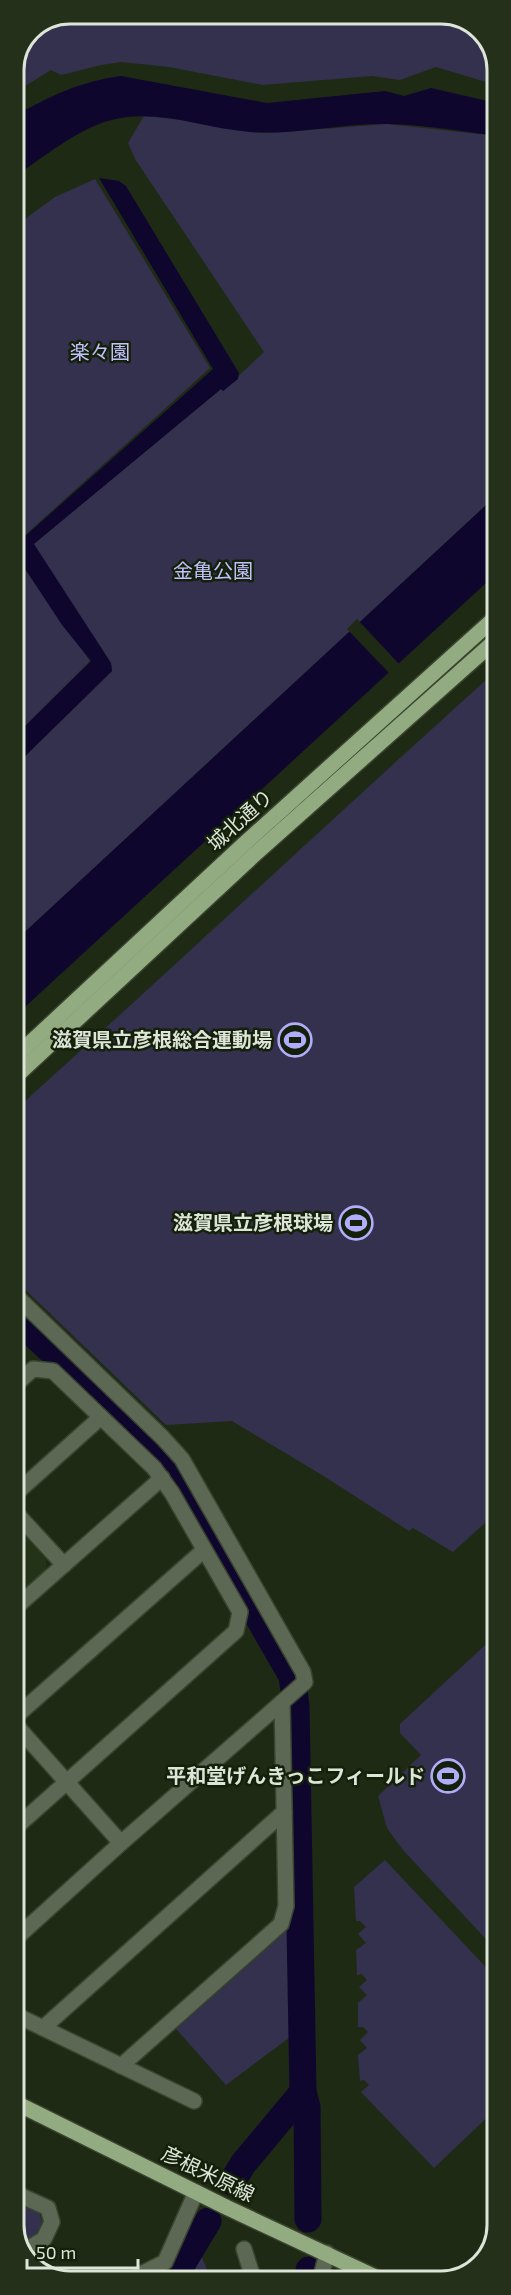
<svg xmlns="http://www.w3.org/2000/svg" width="511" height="2295" font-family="'Exo 2','Noto Sans JP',sans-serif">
	<rect width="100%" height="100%" fill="#1e2a14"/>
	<polygon fill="#233317" points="14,1523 46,1559 46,1571 14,1599"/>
	<g fill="#33314e">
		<polygon points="70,14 448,14 478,28 496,60 496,85 436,67 400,80 372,76 263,85 169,67 121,62 101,65 61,75 51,70 14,93 14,70 30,30"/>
		<polygon points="144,116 182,120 249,132 271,133 387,124 497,136 497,495 14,942 14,767 112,671 111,663 33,544 221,389 223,391 264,352 135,159 128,143"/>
		<polygon points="95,179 210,368 14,545 14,227 55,197"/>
		<polygon points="14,554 90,661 14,737"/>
		<path d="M497,670V1512L453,1552L413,1528L409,1531L322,1475L232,1421L166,1425L14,1279V1111C176,965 335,816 497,670Z"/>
		<polygon points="496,1635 497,1636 497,1951 403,1850 387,1828 378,1796 421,1755 400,1733 400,1724"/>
		<polygon points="385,1860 497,1979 497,2108 434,2168 361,2092 369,2085 364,2080 360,2081 358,2055 367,2048 360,2040 368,2032 363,2027 358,2027 358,2003 367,1995 359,1987 367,1980 362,1974 357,1975 356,1950 366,1943 358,1934 366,1927 360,1921 356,1921 354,1887"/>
		<polygon points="293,1925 293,2035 226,2085 176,2029"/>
		<polygon points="15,2201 39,2212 43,2225 37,2235 20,2245 15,2235"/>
		<polygon points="197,2246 212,2281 178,2281 195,2250"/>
	</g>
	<g fill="#0f062e">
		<path d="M121,76L267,103L385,91L404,96L431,88L496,103L497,136C461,131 424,125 388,124C342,123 297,135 251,132C204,129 159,108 112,120C80,127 41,159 14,177V116C51,96 78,82 121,76Z"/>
		<polygon points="99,178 119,181 126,186 239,373 238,379 223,391 221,389 34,544 111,663 112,671 14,767 14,737 91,661 62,625 14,552 14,546 213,369"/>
		<polygon points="497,495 497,573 14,1017 14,942"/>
	</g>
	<polygon fill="#1e2a14" points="357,619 400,665 390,674 347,629"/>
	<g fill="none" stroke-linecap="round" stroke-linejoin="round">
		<polyline stroke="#0f062e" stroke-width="4.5" points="494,1540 497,1544"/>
		<g stroke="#0f062e" stroke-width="27">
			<polyline points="14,1316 168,1461 292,1676 296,1706 303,2092 307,2107 308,2219"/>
			<polyline points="232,2182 243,2164 303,2092"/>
			<polyline points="309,2270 309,2281"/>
			<polyline points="172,2281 208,2221"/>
		</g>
		<defs>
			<g id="minor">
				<polyline points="14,1294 163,1438 182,1459 303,1672 305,1682 121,1843 14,1940"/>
				<polyline points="14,1386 33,1369 53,1371 154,1468 172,1493 240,1612 236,1631 14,1829"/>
				<polyline points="14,1495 101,1417"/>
				<polyline points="14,1508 17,1514 64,1565"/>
				<polyline points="14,1609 162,1478"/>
				<polyline points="14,1718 204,1550"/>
				<polyline points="14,1723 121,1843"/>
				<polyline points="14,2014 194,2101"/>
				<polyline points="43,2028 284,1812"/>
				<polyline points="121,2066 281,1924 286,1906 282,1702"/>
				<polyline points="15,2193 48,2208 52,2222 44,2239 23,2252"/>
				<polyline points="244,2249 254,2281"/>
				<polyline points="127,2281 165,2262 196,2192"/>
				<polyline points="320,2281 327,2253"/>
			</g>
			<g id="major">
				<polyline points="14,1058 244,844 497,616"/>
				<polyline points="14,1078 254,855 497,639"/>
				<polyline points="14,2102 228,2208 384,2281"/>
			</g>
		</defs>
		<use href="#minor" stroke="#39442f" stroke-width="18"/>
		<use href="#major" stroke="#39442f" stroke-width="18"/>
		<use href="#minor" stroke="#5c6854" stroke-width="15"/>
		<use href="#major" stroke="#93ab81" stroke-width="15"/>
	</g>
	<defs>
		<symbol id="stadium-ring" viewBox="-11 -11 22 22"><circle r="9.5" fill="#15200b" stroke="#b1adfa" stroke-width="1.5"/><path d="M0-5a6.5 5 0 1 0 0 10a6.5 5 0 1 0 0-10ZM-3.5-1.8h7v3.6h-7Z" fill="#b1adfa"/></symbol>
	</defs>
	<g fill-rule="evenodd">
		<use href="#stadium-ring" x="276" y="1021" width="38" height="38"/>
		<use href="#stadium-ring" x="337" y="1204" width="38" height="38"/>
		<use href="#stadium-ring" x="429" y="1757" width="38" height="38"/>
	</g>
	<g text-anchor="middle" stroke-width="5" stroke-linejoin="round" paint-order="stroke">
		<g font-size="20" fill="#c2c0fd" stroke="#15200b">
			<text x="100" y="359">楽々園</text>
			<text x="213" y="578">金亀公園</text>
		</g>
		<g font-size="20" fill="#dce5d7" stroke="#15200b">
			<text transform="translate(240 820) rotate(-42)" y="7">城北通り</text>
			<text transform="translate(208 2174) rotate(26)" y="7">彦根米原線</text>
		</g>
		<g font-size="20" font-weight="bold" fill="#dce5d7" stroke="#15200b" text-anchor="end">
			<text x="272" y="1047">滋賀県立彦根総合運動場</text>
			<text x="333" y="1230">滋賀県立彦根球場</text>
			<text x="425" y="1783">平和堂げんきっこフィールド</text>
		</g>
	</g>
	<path d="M0 0H511V2295H0ZM70 24H441A46 46 0 0 1 487 70V2225A46 46 0 0 1 441 2271H70A46 46 0 0 1 24 2225V70A46 46 0 0 1 70 24Z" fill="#25301b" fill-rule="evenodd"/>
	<path fill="none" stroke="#dce5d7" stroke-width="3" d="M70 24H441A46 46 0 0 1 487 70V2225A46 46 0 0 1 441 2271H70A46 46 0 0 1 24 2225V70A46 46 0 0 1 70 24Z"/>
	<path d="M27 2259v9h111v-9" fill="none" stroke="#dce5d7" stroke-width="3"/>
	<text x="36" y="2259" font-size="18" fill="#dce5d7" stroke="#15200b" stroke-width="4.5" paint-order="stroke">50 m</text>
</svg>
